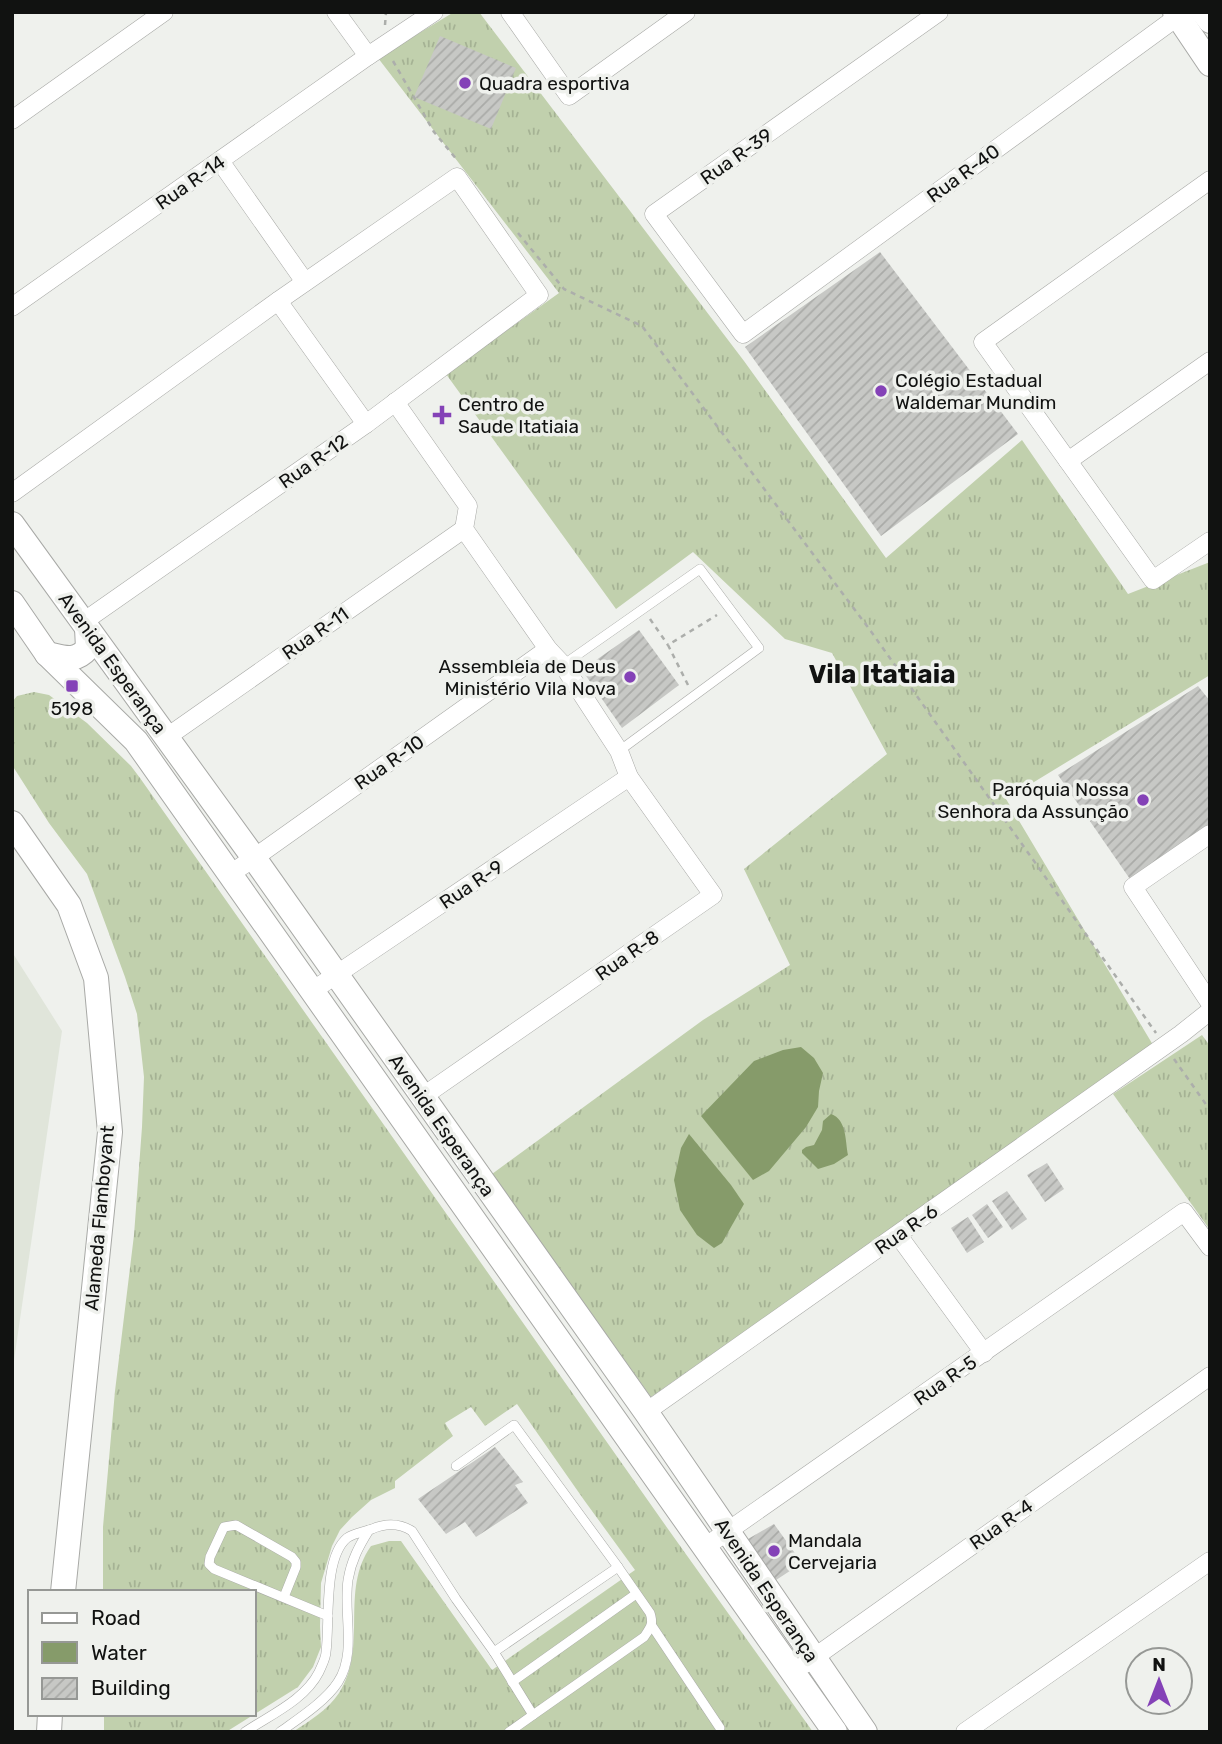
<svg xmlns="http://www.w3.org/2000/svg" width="1222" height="1744" font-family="Rubik,sans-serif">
	<defs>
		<pattern id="grass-tufts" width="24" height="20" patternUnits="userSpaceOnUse" patternTransform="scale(1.75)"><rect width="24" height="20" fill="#c1d0ad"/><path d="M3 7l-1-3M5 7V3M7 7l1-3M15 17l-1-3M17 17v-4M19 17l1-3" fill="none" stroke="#a5b294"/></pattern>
		<pattern id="building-hatch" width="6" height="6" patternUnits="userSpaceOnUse" patternTransform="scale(1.75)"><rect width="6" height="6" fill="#c7c8c5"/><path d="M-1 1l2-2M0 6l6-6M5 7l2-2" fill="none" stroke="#aaaba8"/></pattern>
	</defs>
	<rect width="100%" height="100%" fill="#eff1ed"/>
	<polygon fill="#e0e5da" points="12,952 62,1031 12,1374"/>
	<g fill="url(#grass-tufts)">
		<polygon points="454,12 479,12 744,361 886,558 1022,440 1128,594 1210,562 1210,675 1006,799 1153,1045 651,1397 492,1174 703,1020 790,965 744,869 887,754 832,653 785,639 693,552 616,609 446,374 559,293 378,58"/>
		<path d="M34,692L49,695L87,723L131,766L140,778L668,1529L813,1732H293C309,1721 328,1710 339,1693C369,1647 339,1591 371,1546L389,1541H401L492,1670L635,1570L584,1500L517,1404L485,1426L471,1407L445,1423L453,1436L395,1481V1488L371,1500L352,1517L340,1530L332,1546L321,1583L320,1626L321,1647L313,1667L298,1687L226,1732H104V1714H254V1592H103V1527L115,1391L134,1235L142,1127L144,1077L137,1014L125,977L87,874L49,823L12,765V702L17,696Z"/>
		<polygon points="1202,1035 1210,1046 1210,1230 1113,1094"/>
	</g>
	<g fill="#869b6a">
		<polygon points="801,1047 814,1058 823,1073 819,1091 818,1107 806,1127 769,1171 753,1180 701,1116 754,1061 783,1050"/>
		<path d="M831,1114C847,1120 845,1140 848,1155L834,1164L818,1169L802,1153V1150L806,1147L814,1145L822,1130L823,1121Z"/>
		<polygon points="689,1134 731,1185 744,1204 722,1243 714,1248 697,1235 680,1210 674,1180 681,1148"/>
	</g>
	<g fill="url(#building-hatch)">
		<polygon points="440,36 516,68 491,129 414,97"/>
		<polygon points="880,252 1018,434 881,536 745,347"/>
		<polygon points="639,630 679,685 622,728 582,670"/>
		<polygon points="1198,686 1210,701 1210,826 1132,882 1058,775"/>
		<polygon points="1047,1163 1064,1189 1045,1202 1027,1175"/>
		<polygon points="1007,1191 1027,1219 1012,1230 992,1201"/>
		<polygon points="987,1204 1003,1227 988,1238 972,1215"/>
		<polygon points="968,1217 984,1242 967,1253 951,1228"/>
		<polygon points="495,1447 523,1482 515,1485 528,1503 476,1537 465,1522 446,1534 418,1499"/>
		<polygon points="774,1524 802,1563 773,1582 748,1539"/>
	</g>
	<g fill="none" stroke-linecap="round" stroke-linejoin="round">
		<defs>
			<g id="lane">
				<polyline points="563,665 700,569 759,648 619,751"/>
				<polyline points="284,1597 296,1567 296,1562 292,1557 236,1525 224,1527 210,1557 209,1564 214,1569 328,1616"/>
				<polyline points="652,1626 720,1728"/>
				<polyline points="494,1652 533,1715 509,1732"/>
				<polyline points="512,1682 636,1594"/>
				<path d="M533,1715L644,1637C650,1628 654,1624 650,1613L618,1567"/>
				<path d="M245,1732C270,1715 305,1700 319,1672C322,1665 326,1658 326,1652C330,1622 323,1558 347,1538C354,1533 364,1532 372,1529C386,1523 399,1523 412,1531L456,1599L494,1652L618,1567L514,1425L456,1466"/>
				<path d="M280,1732C298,1719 326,1701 338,1682C357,1653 343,1613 348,1580C351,1561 359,1546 369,1530"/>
			</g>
			<g id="street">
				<polyline points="336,12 368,56"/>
				<polyline points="510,12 569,96 686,12"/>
				<polyline points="939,12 654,214 743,334 1184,12"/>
				<polyline points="12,120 164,12"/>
				<polyline points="220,161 305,282"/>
				<polyline points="1210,180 983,342 1153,580 1210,541"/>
				<polyline points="278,301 366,424"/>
				<polyline points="12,307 368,56 434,12"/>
				<polyline points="395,402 468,506 464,529 548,649 563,665 619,751 629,777 713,895 422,1097"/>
				<polyline points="1068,461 1210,361"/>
				<polyline points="12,493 278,301 457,177 539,295 366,424 83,622"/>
				<polyline points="167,737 464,529"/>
				<polyline points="1210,834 1133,887 1210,1003"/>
				<polyline points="230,874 254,858 548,649"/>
				<polyline points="312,991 629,777"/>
				<polyline points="898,1235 984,1353"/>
				<polyline points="646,1412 1181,1034 1210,1011"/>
				<polyline points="705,1547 1184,1212 1210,1247"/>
				<polyline points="805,1664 1210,1376"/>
				<polyline points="965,1732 1210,1561"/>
			</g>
			<g id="secondary">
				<polyline points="1175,12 1210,64"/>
				<polyline points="1203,12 1210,21"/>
				<polyline points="12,524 254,858 646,1412 865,1732"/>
				<polyline points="12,603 47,654 136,741 835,1732"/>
				<path d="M47,654C65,658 75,663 88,648L87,628"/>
				<polyline points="12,823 69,905 96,978 110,1132 63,1592"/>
				<polyline points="49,1732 50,1714"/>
			</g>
		</defs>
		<use href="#lane" stroke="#a8a9a6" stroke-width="10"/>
		<use href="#street" stroke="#a8a9a6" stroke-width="19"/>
		<use href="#secondary" stroke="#a8a9a6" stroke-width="26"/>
		<g stroke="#acaeab" stroke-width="2.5" stroke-dasharray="5 5" stroke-linecap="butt">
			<polyline points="385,25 386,12"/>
			<polyline points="393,61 434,132 458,161"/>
			<polyline points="518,233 564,289 642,326 870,630 1156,1033"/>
			<polyline points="650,619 668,645"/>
			<polyline points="688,685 668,645 717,615"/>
			<polyline points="1174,1059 1210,1110"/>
		</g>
		<use href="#lane" stroke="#fff" stroke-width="9"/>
		<use href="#street" stroke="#fff" stroke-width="18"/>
		<use href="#secondary" stroke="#fff" stroke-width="24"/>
	</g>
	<g fill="#8442b7" stroke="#eff1ed" stroke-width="2.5">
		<circle cx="465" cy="83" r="7"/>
		<circle cx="881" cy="391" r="7"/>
		<path d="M438.5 404.5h7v7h7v7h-7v7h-7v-7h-7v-7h7z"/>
		<circle cx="630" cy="677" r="7"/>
		<rect x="65" y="679" width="14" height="14" rx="3.5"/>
		<circle cx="1143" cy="800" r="7"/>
		<circle cx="774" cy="1551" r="7"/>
	</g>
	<g text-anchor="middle" stroke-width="7" stroke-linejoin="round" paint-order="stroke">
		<g font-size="19" fill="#111211" stroke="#eff1ed" text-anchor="start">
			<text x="479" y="90">Quadra esportiva</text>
			<text x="895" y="387">Colégio Estadual<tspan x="895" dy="22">Waldemar Mundim</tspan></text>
			<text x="458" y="411">Centro de<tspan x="458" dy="22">Saude Itatiaia</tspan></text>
			<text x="616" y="673" text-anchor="end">Assembleia de Deus<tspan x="616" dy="22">Ministério Vila Nova</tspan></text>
			<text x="72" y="715" text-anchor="middle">5198</text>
			<text x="1129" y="796" text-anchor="end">Paróquia Nossa<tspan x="1129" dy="22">Senhora da Assunção</tspan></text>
			<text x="788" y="1547">Mandala<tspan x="788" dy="22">Cervejaria</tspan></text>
		</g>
		<g font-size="19" fill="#111211" stroke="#eff1ed">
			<text transform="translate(736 156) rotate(-35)" y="7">Rua R-39</text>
			<text transform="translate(963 173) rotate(-36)" y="7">Rua R-40</text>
			<text transform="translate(190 182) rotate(-35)" y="7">Rua R-14</text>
			<text transform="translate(313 461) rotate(-35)" y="7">Rua R-12</text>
			<text transform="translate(315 633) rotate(-35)" y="7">Rua R-11</text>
			<text transform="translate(113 663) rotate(54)" y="7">Avenida Esperança</text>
			<text transform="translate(389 762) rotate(-35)" y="7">Rua R-10</text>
			<text transform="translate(471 884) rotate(-34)" y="7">Rua R-9</text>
			<text transform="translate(627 955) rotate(-35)" y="7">Rua R-8</text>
			<text transform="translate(442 1125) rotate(55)" y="7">Avenida Esperança</text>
			<text transform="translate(99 1218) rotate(-85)" y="7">Alameda Flamboyant</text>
			<text transform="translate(906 1229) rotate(-35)" y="7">Rua R-6</text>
			<text transform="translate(945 1380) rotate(-35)" y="7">Rua R-5</text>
			<text transform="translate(1001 1524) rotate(-35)" y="7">Rua R-4</text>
			<text transform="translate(767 1590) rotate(56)" y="7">Avenida Esperança</text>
		</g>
		<g font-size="26" font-weight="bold" fill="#111211" stroke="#eff1ed">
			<text x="882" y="683">Vila Itatiaia</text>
		</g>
	</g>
	<rect width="1222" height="1744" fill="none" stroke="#111211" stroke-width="28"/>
	<rect x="28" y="1590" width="228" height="126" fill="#eff1ed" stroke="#969895" stroke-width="2"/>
	<rect x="42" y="1613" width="35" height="10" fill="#ffffff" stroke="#969895" stroke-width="2"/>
	<text x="91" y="1625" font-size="21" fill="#111211">Road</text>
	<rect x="42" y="1642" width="35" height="21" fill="#869b6a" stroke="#969895" stroke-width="2"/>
	<text x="91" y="1660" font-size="21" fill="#111211">Water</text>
	<rect x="42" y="1678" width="35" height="21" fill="url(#building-hatch)" stroke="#969895" stroke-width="2"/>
	<text x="91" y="1695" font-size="21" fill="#111211">Building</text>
	<g transform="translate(1159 1681)"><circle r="33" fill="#eff1ed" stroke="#969895" stroke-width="2"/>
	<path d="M0-5L12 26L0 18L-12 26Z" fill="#8442b7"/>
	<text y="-10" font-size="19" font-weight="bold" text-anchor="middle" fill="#111211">N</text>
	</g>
</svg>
